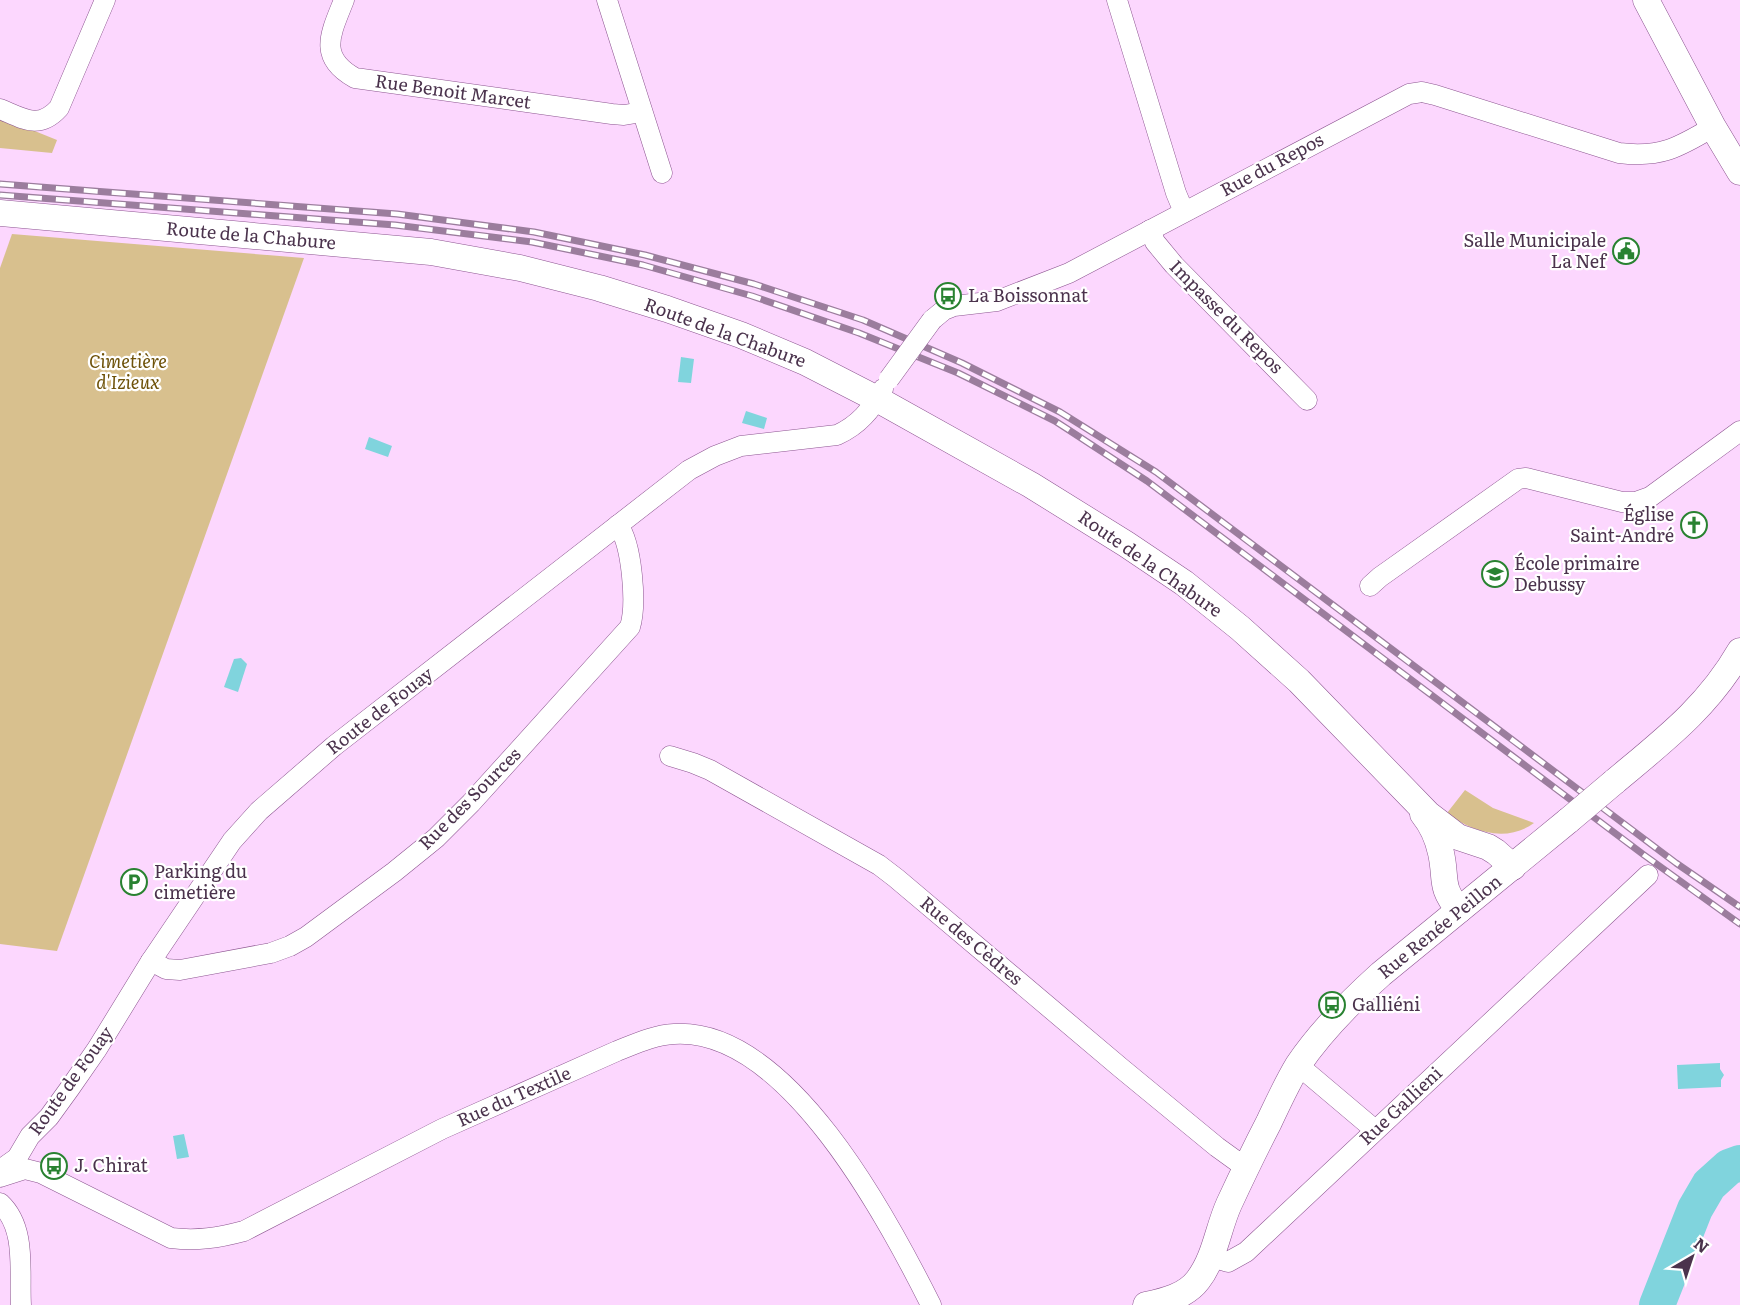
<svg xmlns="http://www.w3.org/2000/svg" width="1740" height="1305" font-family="Literata,serif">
	<rect width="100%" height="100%" fill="#fcd7fe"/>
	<g fill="#d8c08e">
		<polygon points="0,117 57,140 52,153 0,148"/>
		<polygon points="12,234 304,258 57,951 0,944 0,268"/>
		<path d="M1465,790L1493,808L1534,823C1507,843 1471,832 1447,813Z"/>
	</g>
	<g fill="#80d4dd">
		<polygon points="681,357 694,359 691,383 678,382"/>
		<polygon points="746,411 767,418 764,429 742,423"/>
		<polygon points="369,437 392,446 388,457 365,449"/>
		<polygon points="241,658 247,664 238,692 224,687 234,659"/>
		<polygon points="1720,1063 1720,1069 1724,1075 1721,1080 1721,1087 1678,1089 1677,1065"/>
		<polygon points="184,1134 189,1157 177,1159 173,1136"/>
	</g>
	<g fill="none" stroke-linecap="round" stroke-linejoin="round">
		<polyline stroke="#80d4dd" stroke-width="36" points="1657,1305 1695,1209 1709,1185 1729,1167 1740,1163"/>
		<defs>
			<g id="minor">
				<path d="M344,0C331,33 317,57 355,78L612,114L624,115L642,112"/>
				<polyline points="607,0 662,173"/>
				<polyline points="1117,0 1176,193 1184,212"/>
				<path d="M0,109C24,119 39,130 59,108L105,0"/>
				<polyline points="1150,230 1155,242 1174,265 1307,400"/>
				<path d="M932,320L944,310L954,306L997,301L1069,273L1409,94L1422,92L1435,95L1619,153C1660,158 1678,148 1713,127"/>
				<polyline points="1370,586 1380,577 1518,479 1526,478 1622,502 1636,502 1650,497 1740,431"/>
				<polyline points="670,756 693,763 710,770 879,865 896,878 1121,1068 1217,1147 1235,1160 1247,1166"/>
				<path d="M151,961L166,969L180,970L271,953L290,946L306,937L394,872L436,838L471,803L630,627C637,604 632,544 618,525"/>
				<polyline points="1298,1065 1375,1130"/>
				<path d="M0,1170L17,1158L30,1136L49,1117L70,1088L97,1049L151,961L232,841L259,811L334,746L689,470L715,456L741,446L837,435C859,425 871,410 883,389"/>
				<path d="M0,1177L25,1169L41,1173L171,1238C197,1241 218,1238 244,1231L442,1129L617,1051C635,1044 654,1035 674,1034C787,1027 888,1219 931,1305"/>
				<path d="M0,1203C27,1228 19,1271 21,1305"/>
				<polyline points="1211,1257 1228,1262 1246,1252 1648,875"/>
			</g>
			<g id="major">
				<polyline points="1646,0 1713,127 1740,172"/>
				<polyline points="0,213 431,252 520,268 599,288 667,309 741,335 805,362 877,399 1031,485 1126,544 1184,583 1240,628 1299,681 1428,814 1458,837 1488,847 1496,852 1513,867"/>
				<path d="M1614,782C1663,741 1708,707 1740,651"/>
				<path d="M1423,814C1432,825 1438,839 1441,853C1447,880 1439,886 1459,910"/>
				<path d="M1146,1305C1165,1301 1186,1296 1198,1280C1215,1258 1218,1228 1229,1204C1242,1176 1255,1149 1269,1122C1278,1103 1287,1083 1298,1065C1321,1031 1351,1001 1381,974L1569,820"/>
			</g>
		</defs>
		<use href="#minor" stroke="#8c5590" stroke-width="21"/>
		<use href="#major" stroke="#8c5590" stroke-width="27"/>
		<use href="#minor" stroke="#fff" stroke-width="20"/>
		<use href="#major" stroke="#fff" stroke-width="26"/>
		<defs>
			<g id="rail">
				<polyline points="0,184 397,214 534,232 645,255 754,284 863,320 962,363 1060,412 1156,472 1676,863 1740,907"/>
				<polyline points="0,195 395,225 532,242 643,265 752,296 859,333 958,373 1055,421 1147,481 1644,855 1740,924"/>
			</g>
		</defs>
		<use href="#rail" stroke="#9b7d9d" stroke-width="7"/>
		<use href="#rail" stroke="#fff" stroke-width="4.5" stroke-dasharray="14" stroke-linecap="butt"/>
		<defs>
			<polyline id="minor-bridge" points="889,379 932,320"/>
			<polyline id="major-bridge" points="1569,820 1614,782"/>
		</defs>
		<use href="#minor-bridge" stroke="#8c5590" stroke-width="21" stroke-linecap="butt"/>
		<use href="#major-bridge" stroke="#8c5590" stroke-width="27" stroke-linecap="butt"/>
		<use href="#minor-bridge" stroke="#fff" stroke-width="20"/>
		<use href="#major-bridge" stroke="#fff" stroke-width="26"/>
	</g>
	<defs>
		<symbol id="civic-ring" viewBox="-11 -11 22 22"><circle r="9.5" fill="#fff" stroke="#298231" stroke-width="1.5"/><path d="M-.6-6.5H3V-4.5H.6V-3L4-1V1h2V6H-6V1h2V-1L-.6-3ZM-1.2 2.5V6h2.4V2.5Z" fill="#298231"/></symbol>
		<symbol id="bus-ring" viewBox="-11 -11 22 22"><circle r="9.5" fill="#fff" stroke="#298231" stroke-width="1.5"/><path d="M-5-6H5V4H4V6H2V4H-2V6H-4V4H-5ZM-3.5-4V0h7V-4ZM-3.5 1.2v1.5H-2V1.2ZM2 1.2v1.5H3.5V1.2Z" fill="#298231"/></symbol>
		<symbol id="church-ring" viewBox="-11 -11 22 22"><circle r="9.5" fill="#fff" stroke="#298231" stroke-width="1.5"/><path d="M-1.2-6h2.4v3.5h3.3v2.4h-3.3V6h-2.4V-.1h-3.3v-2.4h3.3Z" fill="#298231"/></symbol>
		<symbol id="school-ring" viewBox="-11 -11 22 22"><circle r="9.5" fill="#fff" stroke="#298231" stroke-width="1.5"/><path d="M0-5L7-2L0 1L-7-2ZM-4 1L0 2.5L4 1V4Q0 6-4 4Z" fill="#298231"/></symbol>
		<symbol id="parking-ring" viewBox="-11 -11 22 22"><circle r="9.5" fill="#fff" stroke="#298231" stroke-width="1.5"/><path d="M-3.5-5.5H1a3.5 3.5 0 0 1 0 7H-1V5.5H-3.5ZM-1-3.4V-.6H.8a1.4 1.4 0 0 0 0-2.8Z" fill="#298231"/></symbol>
	</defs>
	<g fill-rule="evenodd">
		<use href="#civic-ring" x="1611" y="236" width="30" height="30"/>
		<use href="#bus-ring" x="933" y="281" width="30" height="30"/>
		<use href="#church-ring" x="1679" y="510" width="30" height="30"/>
		<use href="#school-ring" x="1480" y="559" width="30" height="30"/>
		<use href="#parking-ring" x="119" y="867" width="30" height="30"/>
		<use href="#bus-ring" x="1317" y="990" width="30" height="30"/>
		<use href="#bus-ring" x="39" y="1151" width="30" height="30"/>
	</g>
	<g text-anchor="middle" stroke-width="4.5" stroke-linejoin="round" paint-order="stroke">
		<g font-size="18" fill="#4b334d" stroke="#fff">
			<text transform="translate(453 92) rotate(8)" y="6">Rue Benoit Marcet</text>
			<text transform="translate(1272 165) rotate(-28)" y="6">Rue du Repos</text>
			<text transform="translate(251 236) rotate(5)" y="6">Route de la Chabure</text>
			<text transform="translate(1226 317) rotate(45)" y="6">Impasse du Repos</text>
			<text transform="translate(725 333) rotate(20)" y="6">Route de la Chabure</text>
			<text transform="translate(1150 564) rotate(35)" y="6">Route de la Chabure</text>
			<text transform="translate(380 711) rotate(-38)" y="6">Route de Fouay</text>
			<text transform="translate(470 799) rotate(-45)" y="6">Rue des Sources</text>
			<text transform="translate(1440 927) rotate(-39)" y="6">Rue Renée Peillon</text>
			<text transform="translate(971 941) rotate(40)" y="6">Rue des Cèdres</text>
			<text transform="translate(71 1081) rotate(-54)" y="6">Route de Fouay</text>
			<text transform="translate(514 1097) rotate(-24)" y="6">Rue du Textile</text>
			<text transform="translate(1401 1106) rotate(-43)" y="6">Rue Gallieni</text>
		</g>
		<g font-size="18" fill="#4b334d" stroke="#fff" text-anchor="start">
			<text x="1606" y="247" text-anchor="end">Salle Municipale<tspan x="1606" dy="21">La Nef</tspan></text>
			<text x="968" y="302">La Boissonnat</text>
			<text x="1674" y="521" text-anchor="end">Église<tspan x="1674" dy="21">Saint-André</tspan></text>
			<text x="1514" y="570">École primaire<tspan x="1514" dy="21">Debussy</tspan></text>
			<text x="154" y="878">Parking du<tspan x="154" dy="21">cimetière</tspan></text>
			<text x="1352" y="1011">Galliéni</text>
			<text x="74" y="1172">J. Chirat</text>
		</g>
		<g font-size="18" font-style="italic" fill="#6e5209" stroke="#fff">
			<text x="128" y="368">Cimetière<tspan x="128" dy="21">d'Izieux</tspan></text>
		</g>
	</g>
	<g transform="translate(1692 1257) rotate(39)" stroke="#ffffff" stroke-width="4.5" paint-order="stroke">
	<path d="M0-4.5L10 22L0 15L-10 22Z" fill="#4b334d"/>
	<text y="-9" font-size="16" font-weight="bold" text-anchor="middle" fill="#4b334d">N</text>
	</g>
</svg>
